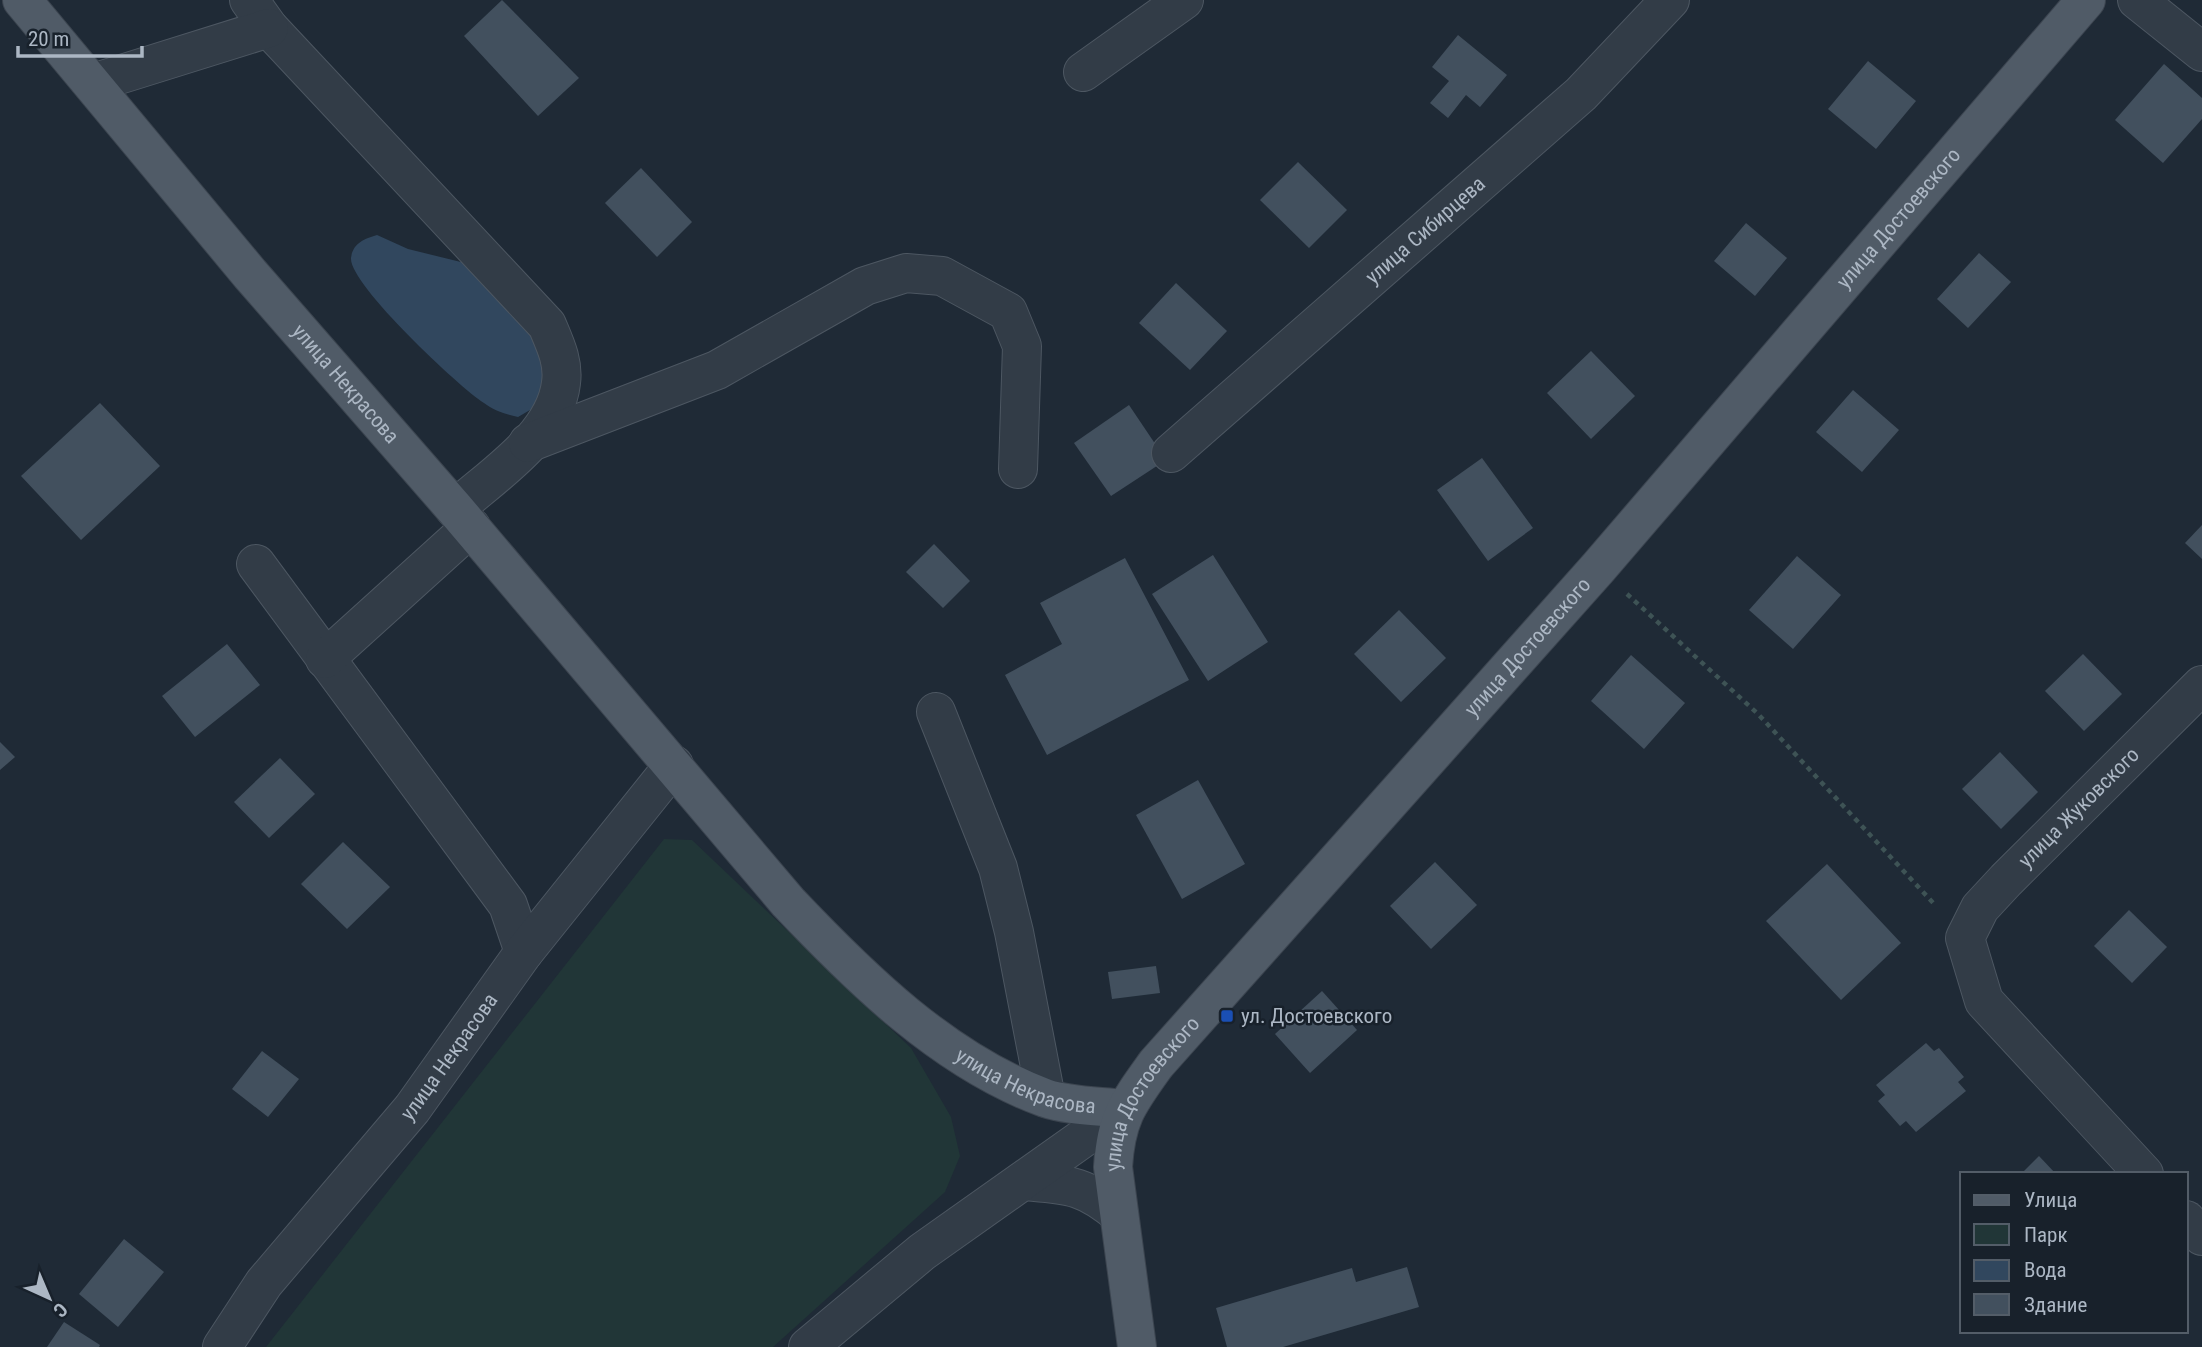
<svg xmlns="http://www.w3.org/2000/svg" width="2202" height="1347" font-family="'Roboto Condensed',sans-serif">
	<rect width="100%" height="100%" fill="#1f2a36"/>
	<polygon fill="#213637" points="664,839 692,840 911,1048 951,1117 960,1156 945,1192 773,1347 266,1347"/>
	<path fill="#31475e" d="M377,235L408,249L477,266L549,358L542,403L518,417C505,414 495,411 484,403C459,387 349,284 351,258C353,243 364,239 377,235Z"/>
	<g fill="#42505e">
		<polygon points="502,0 579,78 538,116 464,36"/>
		<polygon points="1458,35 1507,75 1480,107 1466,95 1448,118 1430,103 1449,81 1432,67"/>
		<polygon points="1868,61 1916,101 1876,149 1828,109"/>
		<polygon points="2164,64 2202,98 2202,119 2163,163 2115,120"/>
		<polygon points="1298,162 1347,210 1309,248 1260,200"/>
		<polygon points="641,168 692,222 657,257 605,203"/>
		<polygon points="1746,223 1787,258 1755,296 1714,261"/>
		<polygon points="1979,253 2011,282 1968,328 1937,299"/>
		<polygon points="1176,283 1227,331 1190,370 1139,323"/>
		<polygon points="1591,351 1635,396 1591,439 1547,393"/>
		<polygon points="1853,390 1899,430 1862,472 1816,432"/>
		<polygon points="100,403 160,466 81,540 21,476"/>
		<polygon points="1129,405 1166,460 1111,496 1074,443"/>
		<polygon points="1482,458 1533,528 1488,561 1437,490"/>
		<polygon points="2202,525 2202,559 2185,543"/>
		<polygon points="934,544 970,581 943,608 906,572"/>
		<polygon points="1213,555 1268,642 1208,681 1152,594"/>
		<polygon points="1797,556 1841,595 1793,649 1749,610"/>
		<polygon points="1125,558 1189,680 1047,755 1005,675 1062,644 1040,603"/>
		<polygon points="1399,610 1446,658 1401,702 1354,654"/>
		<polygon points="227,644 260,685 195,737 162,696"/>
		<polygon points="2083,654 2122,694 2084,731 2045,691"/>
		<polygon points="1631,655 1685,703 1644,749 1591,701"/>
		<polygon points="0,742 15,757 0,770"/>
		<polygon points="2000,752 2038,792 2001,829 1962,789"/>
		<polygon points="280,758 315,794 269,838 234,802"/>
		<polygon points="1198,780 1245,864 1182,899 1136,815"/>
		<polygon points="343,842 390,887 347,929 301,884"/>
		<polygon points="1435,862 1477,905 1431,949 1390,906"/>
		<polygon points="1827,864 1901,943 1841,1000 1766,921"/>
		<polygon points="2129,910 2167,947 2132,983 2094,946"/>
		<polygon points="1156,966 1160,993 1112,999 1108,972"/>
		<polygon points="1322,991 1357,1030 1310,1073 1275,1034"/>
		<polygon points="1926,1043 1934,1051 1939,1048 1964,1077 1958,1082 1966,1091 1916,1132 1906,1121 1900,1126 1878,1101 1885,1095 1876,1085"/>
		<polygon points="262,1051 299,1079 268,1117 232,1089"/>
		<polygon points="2039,1156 2056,1174 2021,1174"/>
		<polygon points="124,1239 164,1272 118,1327 79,1294"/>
		<polygon points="1407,1267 1419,1307 1283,1347 1227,1347 1216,1308 1352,1268 1356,1282"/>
		<polygon points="64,1322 100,1345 99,1347 47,1347"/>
	</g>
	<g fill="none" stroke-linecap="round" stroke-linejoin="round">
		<defs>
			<g id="minor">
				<path d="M249,0L269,28L547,325C555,344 564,362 561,383C555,436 493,475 455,509"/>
				<polyline points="2137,0 2202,52"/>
				<polyline points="1083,72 1184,0"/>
				<polyline points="93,83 269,28"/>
				<polyline points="528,443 717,370 865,286 906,273 942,276 1008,312 1022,346 1018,469"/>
				<path id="s1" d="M1171,453L1581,94L1670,0"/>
				<polyline points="256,564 508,905 524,952"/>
				<polyline points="325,659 471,527"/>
				<polyline points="936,712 998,868 1014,932 1046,1098"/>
				<path id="s2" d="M2144,1174L1984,1001L1965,938L1980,908L2006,880L2202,685"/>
				<path d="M1023,1181C1068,1185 1083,1184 1119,1214"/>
				<polyline points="2186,1220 2202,1236"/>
				<path id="s3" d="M222,1347L264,1283L412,1109L524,952L674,765"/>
				<polyline points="808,1347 922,1252 1124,1109"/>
			</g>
			<g id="major">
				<path id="s4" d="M22,0L250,274L455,509L788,902C860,978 944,1061 1045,1098C1068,1106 1099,1106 1124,1109"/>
				<path id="s5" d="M1137,1347L1113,1167C1116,1118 1128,1103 1156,1064L1598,568L2086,0"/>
			</g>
		</defs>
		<use href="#minor" stroke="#4d5762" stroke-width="40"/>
		<use href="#major" stroke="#3c4550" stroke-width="40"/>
		<polyline stroke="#3e5355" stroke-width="4.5" stroke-dasharray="5 5" stroke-linecap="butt" points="1627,594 1758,714 1936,906"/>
		<use href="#minor" stroke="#323c47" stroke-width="38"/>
		<use href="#major" stroke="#505b67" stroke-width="38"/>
	</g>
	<rect fill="#1a4fb4" stroke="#18212b" stroke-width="2.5" x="1220" y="1009" width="14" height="14" rx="3.5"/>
	<g text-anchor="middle" stroke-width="5" stroke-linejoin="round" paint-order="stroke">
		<g font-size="21" fill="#acb7c4" stroke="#18212b">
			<text dy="7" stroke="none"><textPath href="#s5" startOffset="1421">улица Достоевского</textPath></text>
			<text dy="7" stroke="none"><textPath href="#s1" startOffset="338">улица Сибирцева</textPath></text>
			<text dy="7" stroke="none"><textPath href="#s4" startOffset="502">улица Некрасова</textPath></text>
			<text dy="7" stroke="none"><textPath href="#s5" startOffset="854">улица Достоевского</textPath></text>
			<text dy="7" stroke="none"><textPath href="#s2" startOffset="476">улица Жуковского</textPath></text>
			<text dy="7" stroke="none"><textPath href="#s3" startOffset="369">улица Некрасова</textPath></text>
			<text dy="7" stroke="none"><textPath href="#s4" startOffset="1486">улица Некрасова</textPath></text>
			<text dy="7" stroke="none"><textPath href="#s5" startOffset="266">улица Достоевского</textPath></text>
		</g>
		<g font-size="21" fill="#acb7c4" stroke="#18212b" text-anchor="start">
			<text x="1241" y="1023">ул. Достоевского</text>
		</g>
	</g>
	<rect x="1960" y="1172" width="228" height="161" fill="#18212b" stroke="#535d68" stroke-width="2"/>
	<rect x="1974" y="1195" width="35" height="10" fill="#505b67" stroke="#535d68" stroke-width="2"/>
	<text x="2024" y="1207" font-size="21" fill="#acb7c4">Улица</text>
	<rect x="1974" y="1224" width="35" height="21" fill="#213637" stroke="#535d68" stroke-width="2"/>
	<text x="2024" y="1242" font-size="21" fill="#acb7c4">Парк</text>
	<rect x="1974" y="1260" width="35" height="21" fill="#31475e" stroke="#535d68" stroke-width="2"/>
	<text x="2024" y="1277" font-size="21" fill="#acb7c4">Вода</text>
	<rect x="1974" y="1294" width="35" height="21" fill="#42505e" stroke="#535d68" stroke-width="2"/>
	<text x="2024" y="1312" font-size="21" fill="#acb7c4">Здание</text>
	<g transform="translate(49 1298) rotate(136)" stroke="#18212b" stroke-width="5" paint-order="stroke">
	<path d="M0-5L12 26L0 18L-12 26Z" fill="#acb7c4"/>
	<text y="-10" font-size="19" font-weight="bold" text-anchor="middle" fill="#acb7c4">С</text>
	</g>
	<path d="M18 46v10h124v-10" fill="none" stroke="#acb7c4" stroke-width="3.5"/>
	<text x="28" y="46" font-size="21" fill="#acb7c4" stroke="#18212b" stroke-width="5" paint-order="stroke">20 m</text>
</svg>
